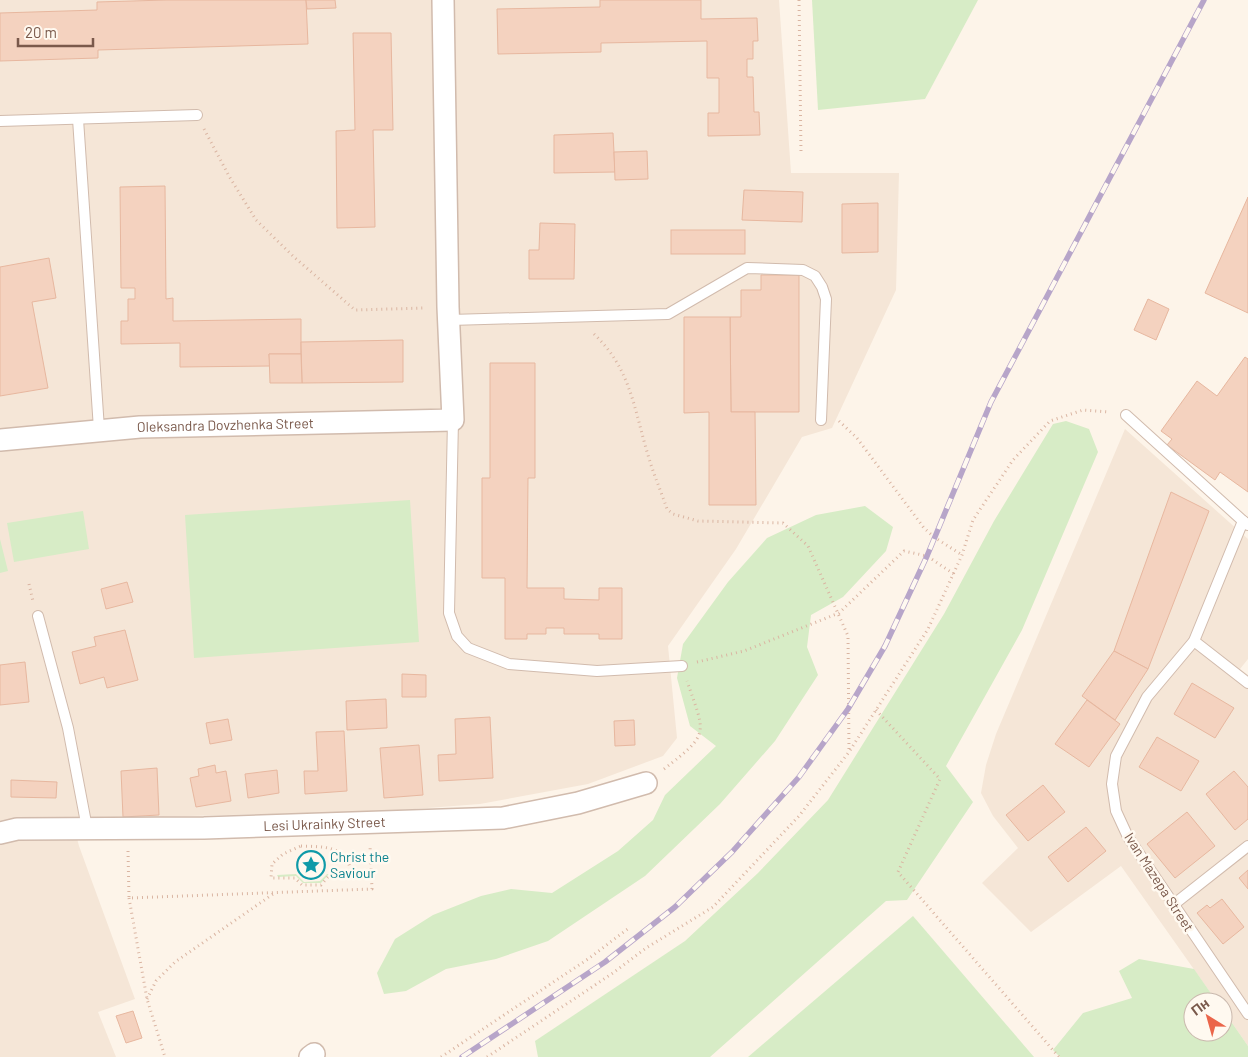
<svg xmlns="http://www.w3.org/2000/svg" width="1248" height="1057" font-family="Barlow,sans-serif">
	<rect width="100%" height="100%" fill="#fdf4e9"/>
	<g fill="#f5e6d7">
		<polygon points="0,0 779,0 791,173 899,173 896,290 832,428 802,437 736,549 668,646 677,738 663,756 588,784 480,804 388,811 72,819 79,846 135,999 98,1012 116,1057 0,1057"/>
		<polygon points="1125,429 1248,539 1248,659 1240,669 1248,675 1248,1046 1223,1010 1223,1002 1217,1002 1121,866 1031,932 982,883 1018,848 993,816 981,793 986,765 996,734"/>
	</g>
	<g fill="#d7ecc6">
		<polygon points="812,0 978,0 925,99 818,110"/>
		<polygon points="1066,421 1089,429 1098,452 1022,630 946,766 973,802 907,900 886,901 710,1057 538,1057 535,1041 685,941 758,873 828,800 944,614 994,521 1053,424"/>
		<polygon points="410,500 419,642 194,658 185,515"/>
		<polygon points="865,506 893,527 886,551 843,597 811,615 807,647 818,675 775,741 720,804 645,876 548,941 496,959 446,969 406,991 384,994 377,973 395,939 433,915 481,896 511,889 552,893 618,851 653,820 665,795 716,746 690,726 677,678 683,644 728,582 767,538 816,515"/>
		<polygon points="83,511 89,549 14,562 7,523"/>
		<polygon points="0,539 8,571 0,573"/>
		<polygon points="296,874 304,882 320,881 327,874 345,875 328,875 321,883 303,883 296,876 278,877 277,875"/>
		<polygon points="913,916 1034,1057 748,1057"/>
		<polygon points="1139,959 1194,969 1217,1002 1193,1002 1193,1032 1223,1032 1223,1010 1248,1046 1248,1057 1060,1057 1053,1050 1083,1013 1132,998 1119,971"/>
	</g>
	<g fill="#f4d2bf" stroke="#e7b79f">
		<polygon points="166,0 306,0 308,44 98,50 98,58 0,61 0,13 97,10 97,2"/>
		<polygon points="306,0 335,0 336,8 307,9"/>
		<polygon points="600,0 701,0 701,19 757,18 758,41 753,41 753,59 747,59 747,77 753,77 754,112 759,112 760,135 708,136 708,113 719,113 719,78 707,78 707,41 601,43 601,52 498,54 497,9 600,7"/>
		<polygon points="353,33 391,33 393,130 373,130 375,227 337,228 336,131 355,130"/>
		<polygon points="613,133 615,172 554,173 554,135"/>
		<polygon points="647,151 648,179 615,180 614,152"/>
		<polygon points="165,186 166,299 173,298 173,321 301,319 301,354 269,354 270,366 180,367 180,343 121,344 121,321 128,321 128,299 135,299 135,288 121,288 120,187"/>
		<polygon points="744,190 803,192 802,222 742,220"/>
		<polygon points="1248,197 1248,313 1205,293"/>
		<polygon points="878,203 878,252 842,253 842,204"/>
		<polygon points="540,223 575,224 574,279 529,279 529,250 539,250"/>
		<rect x="671" y="230" width="74" height="24"/>
		<polygon points="49,258 56,298 32,302 48,388 0,396 0,267"/>
		<polygon points="761,275 799,275 799,412 731,412 730,317 741,317 741,290 761,290"/>
		<polygon points="1148,299 1169,309 1156,340 1134,330"/>
		<polygon points="684,317 730,317 731,412 755,412 756,505 709,505 709,412 684,413"/>
		<polygon points="403,340 403,382 302,383 301,342"/>
		<polygon points="269,354 301,354 302,383 270,383"/>
		<polygon points="1245,357 1248,359 1248,492 1220,472 1215,480 1167,445 1172,439 1161,431 1197,381 1217,396"/>
		<polygon points="490,363 535,363 535,478 528,478 527,588 564,588 564,599 599,600 599,588 622,588 622,639 599,639 599,634 564,634 564,628 546,628 546,634 527,634 527,639 505,639 505,578 482,578 482,478 490,478"/>
		<polygon points="1171,492 1209,511 1148,669 1114,651"/>
		<polygon points="127,582 133,602 106,609 101,589"/>
		<polygon points="125,630 138,680 107,688 104,677 80,684 72,652 96,646 94,637"/>
		<polygon points="1114,651 1148,669 1115,720 1082,696"/>
		<polygon points="25,662 29,702 0,705 0,665"/>
		<polygon points="402,674 426,675 426,697 402,697"/>
		<polygon points="1192,683 1234,708 1215,738 1174,714"/>
		<polygon points="386,699 387,728 347,730 346,701"/>
		<polygon points="1087,700 1120,724 1089,767 1055,744"/>
		<polygon points="490,717 493,778 439,781 438,755 456,754 455,719"/>
		<polygon points="228,719 232,740 210,744 206,723"/>
		<polygon points="634,720 635,745 615,746 614,721"/>
		<polygon points="344,731 347,791 305,794 304,771 318,771 316,732"/>
		<polygon points="1157,737 1199,761 1181,791 1139,767"/>
		<polygon points="419,745 423,795 384,798 380,748"/>
		<polygon points="215,765 216,773 226,771 231,801 196,807 190,778 199,776 198,769"/>
		<polygon points="157,768 159,815 123,817 121,771"/>
		<polygon points="277,770 279,793 248,798 245,774"/>
		<polygon points="1234,771 1248,787 1248,819 1235,830 1206,794"/>
		<polygon points="11,780 57,782 56,798 11,797"/>
		<polygon points="1043,785 1065,812 1028,841 1006,815"/>
		<polygon points="1187,812 1215,846 1175,878 1147,844"/>
		<polygon points="1086,827 1106,851 1068,882 1048,857"/>
		<polygon points="317,859 317,871 306,871 306,860"/>
		<polygon points="1248,870 1248,889 1239,878"/>
		<polygon points="1222,899 1244,927 1223,944 1197,913 1207,905 1210,908"/>
		<polygon points="133,1011 142,1038 126,1043 116,1016"/>
	</g>
	<g fill="none" stroke-linecap="round" stroke-linejoin="round">
		<defs>
			<g id="lane">
				<polyline points="78,119 99,429"/>
				<polyline points="0,121 197,115"/>
				<polyline points="450,320 668,314 747,268 803,270 815,276 822,287 826,299 821,420"/>
				<polyline points="1126,415 1243,521"/>
				<polyline points="453,420 449,613 457,636 468,648 509,664 597,671 682,666"/>
				<polyline points="1248,525 1243,521 1194,641 1147,697 1116,756 1112,784 1116,811 1128,837 1248,1014"/>
				<polyline points="38,616 68,728 87,828"/>
				<polyline points="1194,641 1248,683"/>
				<polyline points="1173,905 1248,846"/>
			</g>
			<g id="street">
				<path id="s1" d="M0,440L140,427L453,420L448,307L443,0"/>
				<path id="s2" d="M0,833L17,829L204,828L503,818L578,803L646,783"/>
				<polyline points="310,1057 314,1054"/>
			</g>
		</defs>
		<use href="#lane" stroke="#d1bbad" stroke-width="12"/>
		<use href="#street" stroke="#d1bbad" stroke-width="24"/>
		<g stroke="#dab5a2" stroke-width="3" stroke-dasharray="1 4" stroke-linecap="butt">
			<polyline points="799,0 801,153"/>
			<polyline points="204,129 229,176 256,220 294,257 355,310 425,308"/>
			<path d="M594,334C631,369 634,409 648,455C653,473 661,491 667,509L673,514L698,521L783,523L808,546L848,636L849,752"/>
			<polyline points="839,421 857,438 924,528 934,537 962,555"/>
			<polyline points="29,584 33,601"/>
			<polyline points="697,662 744,651 839,613 904,551 927,556 954,574"/>
			<polyline points="876,710 940,779 898,872 1059,1057"/>
			<path d="M664,769C711,733 705,734 687,681"/>
			<path d="M301,846C324,847 350,845 351,876L328,877L321,885H302L295,878H271L272,864L283,854Z"/>
			<polyline points="128,851 129,898 372,889 370,846"/>
			<circle cx="311" cy="865" r="12"/>
			<polyline points="129,898 147,999 165,1057"/>
			<polyline points="147,999 156,981 175,962 276,892"/>
			<polyline points="441,1057 588,959 629,928"/>
			<polyline points="487,1057 613,973 646,948 713,907 799,816 849,752 928,629 962,555 973,520 1013,460 1050,421 1083,410 1109,412"/>
		</g>
		<use href="#lane" stroke="#fff" stroke-width="10"/>
		<use href="#street" stroke="#fff" stroke-width="21"/>
		<defs>
			<polyline id="rail" points="462,1057 605,962 675,907 732,852 799,777 848,709 885,646 927,556 991,402 1204,0"/>
		</defs>
		<use href="#rail" stroke="#b7a5c9" stroke-width="5.5"/>
		<use href="#rail" stroke="#fff9f0" stroke-width="4" stroke-dasharray="11" stroke-linecap="butt"/>
	</g>
	<defs>
		<symbol id="sight-ring" viewBox="-11 -11 22 22"><circle r="9.5" fill="#fff9f0" stroke="#0f9aa8" stroke-width="1.5"/><path d="M0-6L1.8-2.2L6-1.7L2.9 1.2L3.7 5.4L0 3.3L-3.7 5.4L-2.9 1.2L-6-1.7L-1.8-2.2Z" fill="#0f9aa8"/></symbol>
	</defs>
	<g fill-rule="evenodd">
		<use href="#sight-ring" x="295" y="849" width="32" height="32"/>
	</g>
	<g text-anchor="middle" stroke-width="5" stroke-linejoin="round" paint-order="stroke">
		<g font-size="14" fill="#7a594b" stroke="#fff9f0">
			<text dy="5" stroke="none"><textPath href="#s1" startOffset="226">Oleksandra Dovzhenka Street</textPath></text>
			<text dy="5" stroke="none"><textPath href="#s2" startOffset="325">Lesi Ukrainky Street</textPath></text>
			<text transform="translate(1159 882) rotate(57)" y="5">Ivan Mazepa Street</text>
		</g>
		<g font-size="14" fill="#0d838f" stroke="#fff9f0" text-anchor="start">
			<text x="330" y="862">Christ the<tspan x="330" dy="16">Saviour</tspan></text>
		</g>
	</g>
	<g transform="translate(1208 1017) rotate(323)"><circle r="24" fill="#fff9f0" stroke="#cab9ae"/>
	<path d="M0-4L9 19L0 12L-9 19Z" fill="#eb664a"/>
	<text y="-8" font-size="14" font-weight="bold" text-anchor="middle" fill="#7a594b">Пн</text>
	</g>
	<path d="M18 38v8h75v-8" fill="none" stroke="#7a594b" stroke-width="2.5"/>
	<text x="25" y="38" font-size="15" fill="#7a594b" stroke="#fff9f0" stroke-width="4" paint-order="stroke">20 m</text>
</svg>
